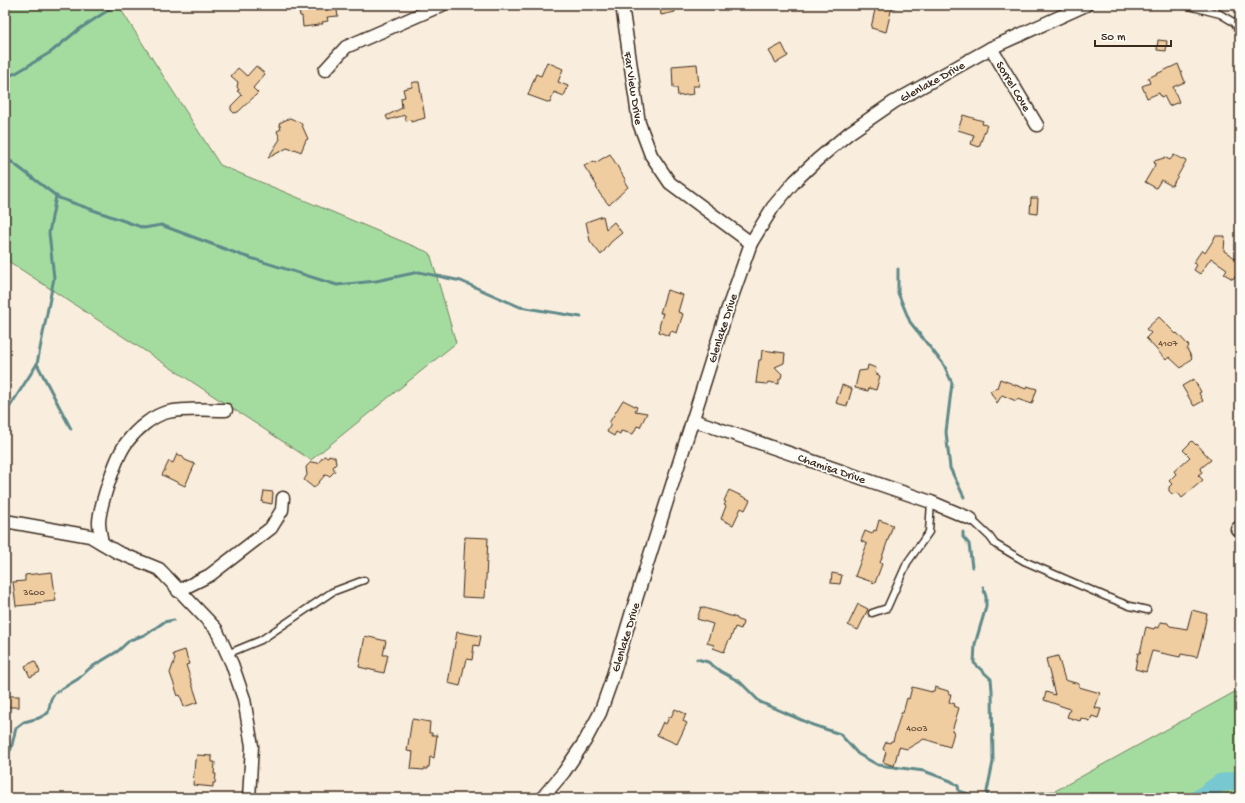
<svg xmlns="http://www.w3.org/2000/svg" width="1245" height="803" font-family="'Gochi Hand',sans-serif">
	<rect width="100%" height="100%" fill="#f9eedd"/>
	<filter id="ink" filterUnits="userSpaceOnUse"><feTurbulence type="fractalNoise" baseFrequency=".025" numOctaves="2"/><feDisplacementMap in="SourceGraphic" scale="8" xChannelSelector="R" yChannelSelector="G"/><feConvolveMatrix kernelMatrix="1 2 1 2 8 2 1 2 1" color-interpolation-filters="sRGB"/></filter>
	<g filter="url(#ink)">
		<g fill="#a4dca0" stroke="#70835f">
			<polygon points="5,5 118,5 220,165 430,253 456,343 311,460 5,259"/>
			<polygon points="1240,689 1240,798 966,798 1055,791"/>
		</g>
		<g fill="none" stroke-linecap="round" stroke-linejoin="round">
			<g stroke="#5f8989" stroke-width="3">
				<polyline points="5,77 16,73 51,52 78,30 116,5"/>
				<polyline points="5,157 59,198 144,228 161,225 241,255 337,285 376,281 419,272 461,281 520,307 581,317"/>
				<polyline points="898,269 898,293 910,322 944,365 952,383 946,432 950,468 964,497"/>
				<polyline points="37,364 71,429"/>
				<polyline points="7,411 37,364 54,278 49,233 56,196"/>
				<polyline points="963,532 963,537 969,544 972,567"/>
				<polyline points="983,587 986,597 986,607 975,644 974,663 991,679 992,690 993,762 987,791 988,798"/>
				<polyline points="697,659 708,662 720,671 740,682 760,702 813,725 840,734 858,754 878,765 924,771 951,781 958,786 959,791 969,794 970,798"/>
				<polyline points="5,758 11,749 16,728 24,722 39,718 48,713 51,699 55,693 78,679 90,668 118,651 130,640 147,634 164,622 174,620"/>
			</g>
			<polyline stroke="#77c8d0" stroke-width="18" points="1199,798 1220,783 1240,780"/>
		</g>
		<g fill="#f0cda1" stroke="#3b2a1e">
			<polygon points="298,5 336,5 338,16 327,17 328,21 322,22 323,24 318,24 319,25 303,27 302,16 300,16"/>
			<polygon points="660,5 674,5 675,12 661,15"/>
			<polygon points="876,5 899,5 891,11 886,32 871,28"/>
			<polygon points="1158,40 1167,41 1166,51 1157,50"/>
			<polygon points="782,44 788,56 776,63 769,51"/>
			<polygon points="547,62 563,69 558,82 568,86 564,96 554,92 550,103 528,95 536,74 541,76"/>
			<polygon points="697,64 699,86 693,86 694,94 678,96 677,88 673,88 672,66"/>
			<polygon points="1178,64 1185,82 1173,87 1179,102 1169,106 1164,96 1161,97 1159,93 1147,98 1142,86 1150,83 1148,78"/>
			<polygon points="256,66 265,74 253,88 258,93 238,112 234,113 231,110 231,106 242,95 237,91 239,90 237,87 238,82 231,76 238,68 247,76"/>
			<polygon points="415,82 419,82 425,118 411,122 411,120 406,121 405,115 388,120 386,116 402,108 401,98 405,97 403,89 412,87 412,83"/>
			<polygon points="963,115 983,121 982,124 987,125 979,147 971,144 974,135 958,130"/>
			<polygon points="290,118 301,123 308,139 306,140 301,152 295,149 293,150 287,148 268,158 280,139 277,131 281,129 279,123"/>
			<polygon points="610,154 626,181 624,181 628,187 609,205 600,194 596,187 597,186 584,166 594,161 595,163"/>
			<polygon points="1174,155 1186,161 1172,186 1161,180 1156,188 1145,182 1155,165 1154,161 1164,158 1164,157 1170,160"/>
			<polygon points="1031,198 1038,198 1037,214 1030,213"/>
			<polygon points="603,216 606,229 614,222 622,233 611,242 601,255 590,241 586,222"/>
			<polygon points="1215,236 1225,236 1224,251 1240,261 1240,280 1235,276 1233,279 1224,274 1227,269 1211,258 1200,274 1194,270 1197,265 1193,263 1202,250 1205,253 1214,239"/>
			<polygon points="667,290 683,295 678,312 683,314 677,333 671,331 669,336 659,332 660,328 659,327 663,313 660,313"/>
			<polygon points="1159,317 1176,334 1177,333 1189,346 1187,349 1192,358 1181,368 1169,357 1166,360 1146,338 1151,333 1146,329"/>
			<polygon points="762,350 785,353 784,363 775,367 782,374 781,378 779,379 779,384 768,382 767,384 756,383 759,360 761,360"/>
			<polygon points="868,365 876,368 875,373 880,376 876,390 869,388 868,391 855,388 859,371 867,370"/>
			<polygon points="1000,379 1026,389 1027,386 1037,389 1032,404 1017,399 1016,401 1002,395 997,403 990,391 997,388"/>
			<polygon points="1194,379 1201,392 1199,393 1203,401 1194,406 1182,386"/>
			<polygon points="842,385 852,389 847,406 836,403"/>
			<polygon points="623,400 637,407 635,411 647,413 640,427 637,426 633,434 621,431 620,434 616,432 614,436 607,432 611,424 609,423"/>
			<polygon points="1192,441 1196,445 1197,444 1211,460 1201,468 1202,472 1198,475 1203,480 1182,498 1178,493 1172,494 1169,491 1169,487 1172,484 1169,481 1176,474 1174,471 1190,457 1183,450"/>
			<polygon points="177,454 182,456 185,460 195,464 185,486 162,475 169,461 173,463"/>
			<polygon points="329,455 335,457 336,464 333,467 335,471 330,476 325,475 314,488 304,480 307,475 306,467 311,462 318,463 324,456 328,457"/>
			<polygon points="729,490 750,500 745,510 741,508 733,525 721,519 726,506 724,505 726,502 724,501"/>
			<polygon points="264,491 273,492 272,504 262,502"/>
			<polygon points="879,520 893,525 880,563 882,564 875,583 855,576 867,544 861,541 865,531 872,534 874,530 876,531"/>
			<polygon points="465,537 488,538 485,598 462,597"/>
			<polygon points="52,572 56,601 36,603 37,604 16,606 13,582 25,581 25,575"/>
			<polygon points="832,573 842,575 840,584 831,583"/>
			<polygon points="858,604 868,609 858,630 848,625"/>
			<polygon points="701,607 737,618 737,619 743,622 741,629 735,627 730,640 729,640 724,652 713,648 714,645 707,643 713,624 697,619"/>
			<polygon points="1192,610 1207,614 1202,639 1197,657 1181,654 1180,657 1152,651 1146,672 1135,669 1138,653 1140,653 1146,627 1154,629 1155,627 1159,628 1160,622 1168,623 1168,624 1170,626 1187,629"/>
			<polygon points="457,632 481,636 479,646 474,645 472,660 467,659 465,667 464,667 460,686 448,683"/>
			<polygon points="365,636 386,641 383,655 388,655 384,673 359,667"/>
			<polygon points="185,650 189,664 186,665 198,702 184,707 180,695 178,696 170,673 175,659 173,654"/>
			<polygon points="1058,656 1065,680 1079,684 1079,687 1100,693 1095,708 1101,709 1098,718 1092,716 1090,721 1081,718 1080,721 1067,717 1070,709 1044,700 1046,692 1055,695 1046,659"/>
			<polygon points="35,661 40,672 30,677 25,666"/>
			<polygon points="912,687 932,692 932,691 934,691 935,687 948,691 949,694 951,694 949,702 955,704 954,706 959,708 952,731 954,732 950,747 924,739 907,749 899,747 894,766 883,762 886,752 883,749 886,742 890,743 891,741 893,741 901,713 903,713 907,698 909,699"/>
			<rect x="5" y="696" width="14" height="11"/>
			<polygon points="675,709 686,714 683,721 687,723 677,744 657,735 663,722 666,724 669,717 671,717"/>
			<polygon points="412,719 430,722 429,733 432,733 432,735 437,735 434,758 430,757 429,767 427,767 427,769 424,769 424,770 411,769 413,752 407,751"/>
			<polygon points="197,755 212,756 212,762 215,762 214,774 216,774 215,783 213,783 213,787 193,785 195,760 196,760"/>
		</g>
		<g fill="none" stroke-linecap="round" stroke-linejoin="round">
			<defs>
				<g id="lane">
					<polyline points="1185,5 1220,14 1235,23 1240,33"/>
					<polyline points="971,519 990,537 995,544 1024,561 1107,597 1130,606 1147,610"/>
					<polyline points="872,613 887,608 907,563 929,532 931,502"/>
					<polyline points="227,654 261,640 332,592 364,580"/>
				</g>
				<g id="street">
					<polyline points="622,5 639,123 651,155 670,183 751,243"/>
					<polyline points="991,48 1037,125"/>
					<polyline points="325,70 346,47 442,5"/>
					<polyline points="693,420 931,502 971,519"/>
					<polyline points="5,521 90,536 117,552 159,569 216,629 232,664 244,699 252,746 249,798"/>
					<polyline points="1237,529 1240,527"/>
					<path d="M102,543C101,536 99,529 99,522C100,505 116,456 127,442C136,430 153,415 168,412C186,408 207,410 226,410"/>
					<polyline points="178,591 210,575 271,528 282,510 283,498"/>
					<polyline points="542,798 564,772 585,741 600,713 611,682 631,615 727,311 751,243 773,207 795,181 817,160 849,133 894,102 991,48 1086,5"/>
				</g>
			</defs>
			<use href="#lane" stroke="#3b2a1e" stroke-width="9"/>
			<use href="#street" stroke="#3b2a1e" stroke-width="15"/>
			<use href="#lane" stroke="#fdfcf7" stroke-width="6"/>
			<use href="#street" stroke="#fdfcf7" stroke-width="12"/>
		</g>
	</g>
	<g text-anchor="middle" stroke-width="3.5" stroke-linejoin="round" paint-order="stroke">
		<g font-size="10" fill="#68533f">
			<text x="1168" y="346">4107</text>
			<text x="34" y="595">3600</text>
			<text x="917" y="731">4003</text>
		</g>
		<g font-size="12" fill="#3b2a1e" stroke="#fdfcf7">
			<text transform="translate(932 81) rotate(-29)" y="4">Glenlake Drive</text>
			<text transform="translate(1014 86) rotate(59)" y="4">Sorrel Cove</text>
			<text transform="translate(634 88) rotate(81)" y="4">Far View Drive</text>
			<text transform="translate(722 328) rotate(-72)" y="4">Glenlake Drive</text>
			<text transform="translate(832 468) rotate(19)" y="4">Chamisa Drive</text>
			<text transform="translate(625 637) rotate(-73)" y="4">Glenlake Drive</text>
		</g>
	</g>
	<rect width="1245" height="803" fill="none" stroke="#fdfcf7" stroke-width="20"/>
	<rect x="10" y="10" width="1225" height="783" fill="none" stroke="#3b2a1e" stroke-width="1.5" filter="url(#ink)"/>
	<path d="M1095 40v6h76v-6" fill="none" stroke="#3b2a1e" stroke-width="2"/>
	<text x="1101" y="40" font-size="12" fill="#3b2a1e" stroke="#fdfcf7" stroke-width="3" paint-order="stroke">50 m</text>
</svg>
